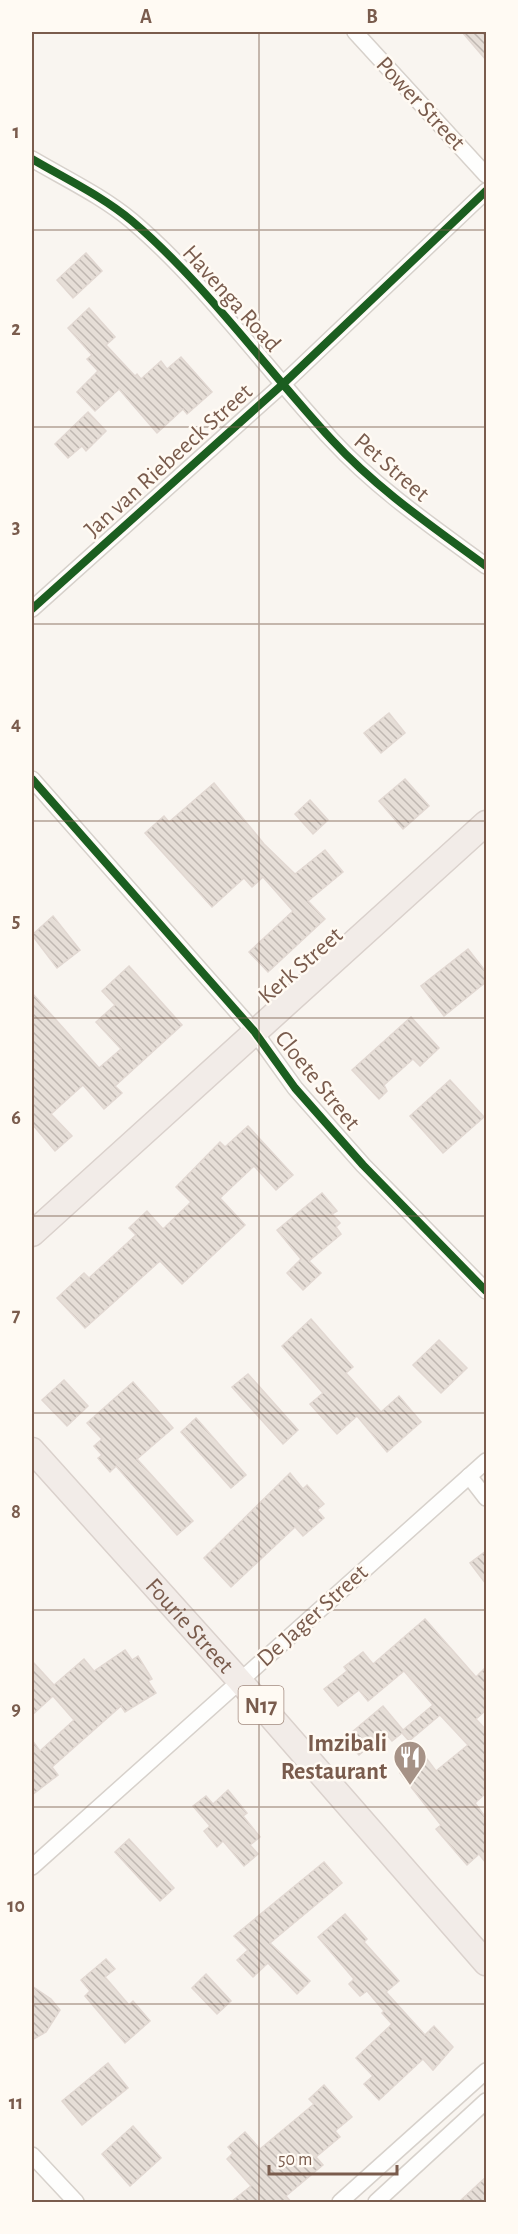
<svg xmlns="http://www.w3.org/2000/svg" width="518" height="2234" font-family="'Alegreya Sans',sans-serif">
	<defs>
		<pattern id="building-back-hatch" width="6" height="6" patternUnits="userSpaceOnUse" patternTransform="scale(1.5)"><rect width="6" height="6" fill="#e6ded7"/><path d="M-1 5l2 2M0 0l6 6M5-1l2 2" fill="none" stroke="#bfb7b1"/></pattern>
	</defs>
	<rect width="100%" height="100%" fill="#f9f5f0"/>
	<g fill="url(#building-back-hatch)" stroke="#e2d8d2" stroke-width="1.5">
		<polygon points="462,32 486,32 486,60"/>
		<polygon points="86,253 102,271 73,298 57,280"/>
		<polygon points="89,308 115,337 106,345 135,376 137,374 141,379 161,361 167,369 181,357 212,392 187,414 183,409 157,433 119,389 95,411 77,392 98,371 87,359 92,355 68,328"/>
		<polygon points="88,412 106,431 86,451 82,446 68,458 55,444"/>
		<polygon points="389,713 405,733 381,753 364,733"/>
		<polygon points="405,779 429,806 403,829 379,801"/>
		<polygon points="214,783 264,844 295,874 325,850 343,872 308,901 325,919 268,972 249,952 293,911 263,877 252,887 244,878 212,907 145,833 164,816 169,822"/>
		<polygon points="310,800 328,820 313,834 295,814"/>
		<polygon points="53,916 80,950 57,968 32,935"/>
		<polygon points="468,949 486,972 486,982 444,1016 421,986"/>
		<polygon points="129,966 182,1025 115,1086 122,1093 104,1109 83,1085 51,1114 72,1136 55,1151 32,1124 32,993 99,1068 121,1049 96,1022 115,1005 102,991"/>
		<polygon points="411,1017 439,1048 420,1066 413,1059 384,1085 387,1091 379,1099 352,1070"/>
		<polygon points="450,1080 484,1117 443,1153 410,1116"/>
		<polygon points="248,1126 293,1175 276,1190 254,1166 220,1198 245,1225 182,1284 160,1261 85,1328 57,1298 84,1273 89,1278 136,1235 129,1228 147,1211 163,1229 191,1202 176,1187 220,1142 225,1147"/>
		<polygon points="322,1193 337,1211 332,1214 340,1223 336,1227 341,1234 309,1261 321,1273 303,1290 287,1273 301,1259 277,1230"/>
		<polygon points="311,1319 353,1367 346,1373 381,1412 399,1396 421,1422 387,1452 357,1416 337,1434 310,1404 323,1393 282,1346"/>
		<polygon points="439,1340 467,1368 441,1393 413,1365"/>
		<polygon points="248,1374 298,1430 283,1444 232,1387"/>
		<polygon points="64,1380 88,1406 67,1426 42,1400"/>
		<polygon points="133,1382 173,1428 137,1459 193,1521 177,1535 116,1466 110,1472 98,1458 102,1455 94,1446 102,1439 87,1423"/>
		<polygon points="196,1418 246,1475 231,1488 181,1432"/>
		<polygon points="290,1473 303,1489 307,1485 324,1504 317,1510 324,1518 303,1536 295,1527 231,1587 204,1558"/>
		<polygon points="486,1551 486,1584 470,1563"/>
		<polygon points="425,1619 476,1677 486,1667 486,1710 476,1719 486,1730 486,1793 475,1803 486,1818 486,1863 479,1854 467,1865 436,1829 441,1825 400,1773 424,1755 436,1771 468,1745 440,1715 409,1741 402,1733 392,1741 385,1733 359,1755 350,1745 357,1738 352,1732 383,1706 403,1730 433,1705 404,1671 368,1701 359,1690 338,1706 324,1689 347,1671 344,1667 363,1652 373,1664"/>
		<polygon points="125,1650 132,1660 138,1656 152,1679 148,1681 156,1693 125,1712 121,1706 52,1767 58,1775 32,1795 32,1740 40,1751 74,1720 53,1696 32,1715 32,1661 54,1685 84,1659 94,1671"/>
		<polygon points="228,1790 247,1813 243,1816 260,1837 250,1845 258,1854 244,1866 223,1841 217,1847 204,1831 210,1826 193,1806 206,1796 213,1804"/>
		<polygon points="129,1839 174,1888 160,1901 115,1852"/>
		<polygon points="324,1862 342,1883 270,1943 310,1981 297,1994 268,1963 253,1977 237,1960 248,1950 234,1936"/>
		<polygon points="345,1914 367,1939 364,1942 399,1981 386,1992 425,2035 434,2026 453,2047 433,2070 423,2059 379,2100 364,2084 373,2076 356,2058 392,2024 382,2013 384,2011 367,1991 360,1996 349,1984 354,1979 318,1937"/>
		<polygon points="106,1959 115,1969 105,1977 129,2005 133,2001 150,2021 125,2043 85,1996 90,1991 81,1980"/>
		<polygon points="206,1974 231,2001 217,2014 192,1988"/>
		<polygon points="32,1986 51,1999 60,2010 46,2032 32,2040"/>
		<polygon points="108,2063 128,2088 82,2125 62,2101"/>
		<polygon points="324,2085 352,2117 335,2131 340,2137 316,2157 323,2165 286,2196 291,2202 231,2202 251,2186 227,2159 233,2153 228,2147 245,2132 260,2149 314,2104 309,2099"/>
		<polygon points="133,2126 161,2158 130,2186 102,2154"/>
		<polygon points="486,2177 486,2202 459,2202"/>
	</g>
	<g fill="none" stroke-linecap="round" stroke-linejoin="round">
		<defs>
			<g id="minor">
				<polyline points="355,32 486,175"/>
				<path d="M32,159C66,179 102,196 132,221C204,282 267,370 332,440C377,489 433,527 486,566"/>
				<polyline points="32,609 283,384 486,191"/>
				<polyline points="32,779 254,1031 295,1088 363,1165 486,1291"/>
				<polyline points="469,1476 486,1498"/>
				<polyline points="32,1867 486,1461"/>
				<polyline points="32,2155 76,2202"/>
				<polyline points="340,2202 486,2071"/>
				<polyline points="376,2202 486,2101"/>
			</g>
			<g id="trunk">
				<polyline points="32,1234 486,823"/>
				<path id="s1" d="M32,1450L239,1680L486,1963"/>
			</g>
		</defs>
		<use href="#minor" stroke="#d7d1cb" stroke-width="18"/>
		<use href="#trunk" stroke="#dad1cc" stroke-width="27"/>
		<use href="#minor" stroke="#fefefd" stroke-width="15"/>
		<use href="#trunk" stroke="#f2ece8" stroke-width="24"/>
		<defs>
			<g id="cycleway">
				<path d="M32,159C66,179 102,196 132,221C204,282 267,370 332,440C377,489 433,527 486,566"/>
				<polyline points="32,609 283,384 486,191"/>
				<polyline points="32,779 254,1031 295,1088 363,1165 486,1291"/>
			</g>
		</defs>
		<use href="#cycleway" stroke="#fffaf3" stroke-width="11"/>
		<use href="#cycleway" stroke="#1b5e20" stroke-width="8"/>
	</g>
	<path fill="none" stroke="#7a5c4d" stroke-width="1.5" stroke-opacity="0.55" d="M259,32V2202M32,230H486M32,427H486M32,624H486M32,821H486M32,1018H486M32,1216H486M32,1413H486M32,1610H486M32,1807H486M32,2004H486"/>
	<defs>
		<symbol id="restaurant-pin" viewBox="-11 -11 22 30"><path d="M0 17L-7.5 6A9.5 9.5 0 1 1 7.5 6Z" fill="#a69286" stroke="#fffaf3"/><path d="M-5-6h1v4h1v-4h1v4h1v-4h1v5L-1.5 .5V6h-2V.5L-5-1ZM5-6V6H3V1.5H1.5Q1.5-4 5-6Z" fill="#fff"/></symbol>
	</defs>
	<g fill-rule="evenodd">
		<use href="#restaurant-pin" x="391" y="1738" width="38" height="52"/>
	</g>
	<g text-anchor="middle" stroke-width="5" stroke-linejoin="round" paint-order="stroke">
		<rect fill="#fffaf3" stroke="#a28b7f" stroke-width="1.5" x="238.5" y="1686" width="45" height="38" rx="4.5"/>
		<g font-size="22" font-weight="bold" fill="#7a5c4d">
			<text x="261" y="1713">N17</text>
		</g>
		<g font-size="24" fill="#7a5c4d" stroke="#fffaf3">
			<text transform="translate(421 103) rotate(47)" y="8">Power Street</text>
			<text transform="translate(232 298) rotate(48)" y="8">Havenga Road</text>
			<text transform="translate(168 460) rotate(-42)" y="8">Jan van Riebeeck Street</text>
			<text transform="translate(392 467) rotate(41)" y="8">Pet Street</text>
			<text transform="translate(300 965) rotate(-41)" y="8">Kerk Street</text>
			<text transform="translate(318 1080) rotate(51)" y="8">Cloete Street</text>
			<text transform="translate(312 1615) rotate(-42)" y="8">De Jager Street</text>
			<text dy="8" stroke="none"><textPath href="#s1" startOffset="236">Fourie Street</textPath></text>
		</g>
		<g font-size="24" font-weight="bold" fill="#7a5c4d" stroke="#fffaf3" text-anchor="end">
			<text x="387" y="1751">Imzibali<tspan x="387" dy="28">Restaurant</tspan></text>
		</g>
	</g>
	<rect width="518" height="2234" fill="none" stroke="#fffaf3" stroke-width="66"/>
	<path d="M269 2165v9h128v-9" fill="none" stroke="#7a5c4d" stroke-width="3"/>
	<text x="278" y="2165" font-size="18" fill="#7a5c4d" stroke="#fffaf3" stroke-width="4.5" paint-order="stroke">50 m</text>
	<rect x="33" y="33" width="452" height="2168" fill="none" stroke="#7a5c4d" stroke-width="2"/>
	<g font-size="20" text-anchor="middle" font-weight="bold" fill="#7a5c4d">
		<text x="146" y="23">A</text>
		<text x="372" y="23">B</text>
		<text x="16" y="138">1</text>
		<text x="16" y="335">2</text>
		<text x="16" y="533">3</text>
		<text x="16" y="730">4</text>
		<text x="16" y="927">5</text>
		<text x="16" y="1124">6</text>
		<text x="16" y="1321">7</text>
		<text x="16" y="1518">8</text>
		<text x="16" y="1715">9</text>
		<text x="16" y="1912">10</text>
		<text x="16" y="2109">11</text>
	</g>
</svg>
